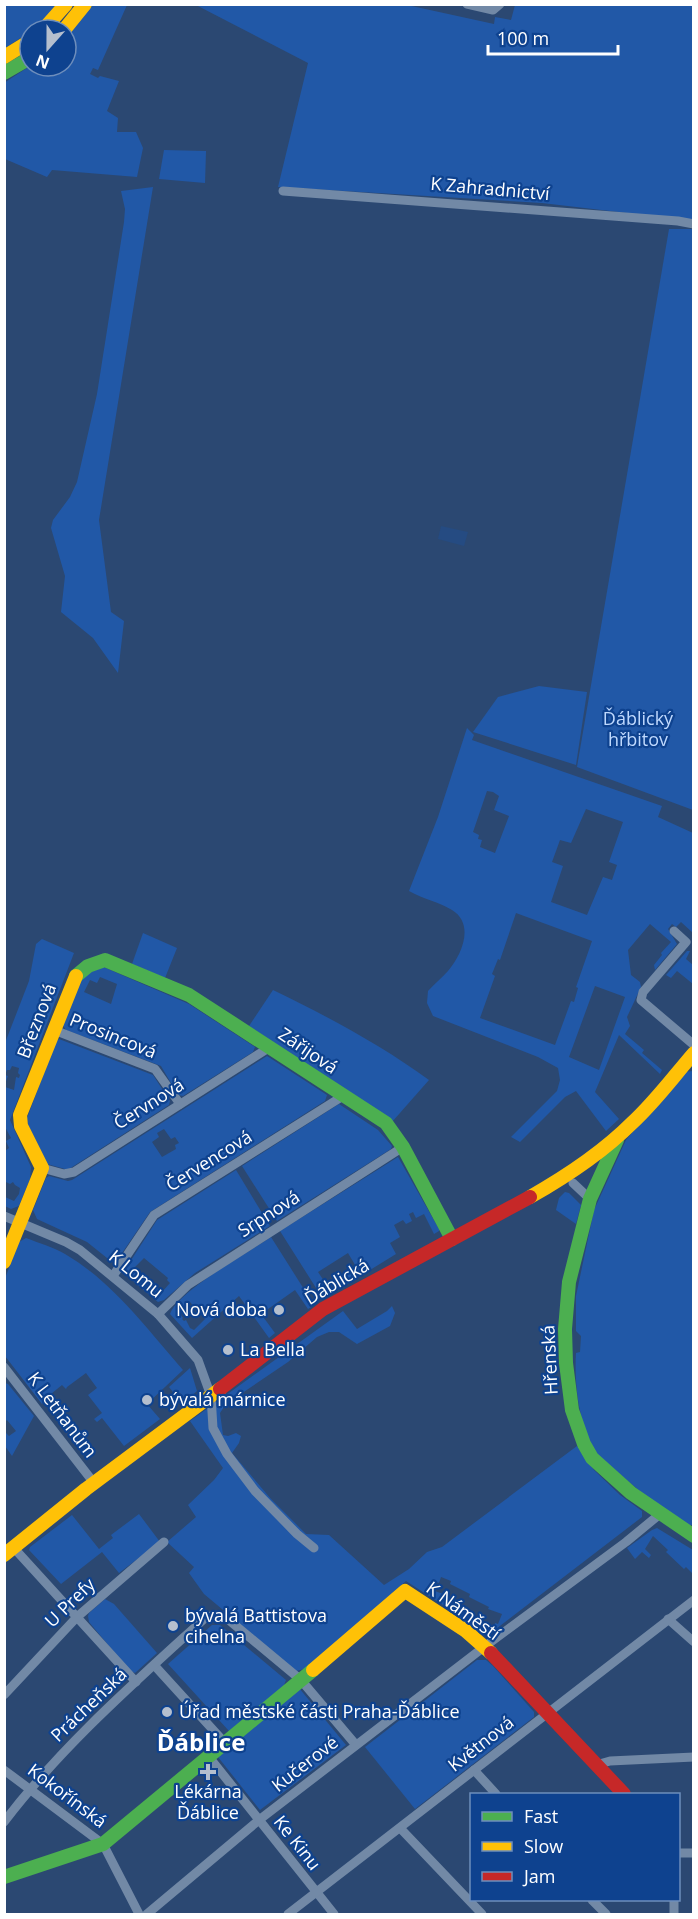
<svg xmlns="http://www.w3.org/2000/svg" width="698" height="1919" font-family="'Open Sans',sans-serif">
	<rect width="100%" height="100%" fill="#2b4872"/>
	<g fill="#2158a7" fill-rule="evenodd">
		<path d="M5,5H58C50,14 42,26 30,30V32L5,48Z"/>
		<polygon points="92,5 127,5 98,70 93,68 90,74 98,78 100,76 119,81 107,111 118,118 117,132 136,132 143,148 137,177 52,170 47,177 5,159 4,83 30,66 66,66 66,35"/>
		<polygon points="196,5 407,5 494,24 495,17 511,20 515,5 693,5 693,219 678,219 542,203 278,187 308,63"/>
		<polygon points="164,150 206,151 205,183 159,179"/>
		<polygon points="153,187 99,520 111,612 124,621 118,673 93,638 61,612 65,576 51,528 53,520 70,497 77,482 97,394 124,222 125,209 121,191"/>
		<polygon points="669,229 694,229 693,810 577,767"/>
		<polygon points="539,686 587,692 576,765 473,732 498,697"/>
		<path d="M467,728L474,735L472,740L662,806L658,817L693,833V933L681,922L676,927L672,924L668,929L677,944L655,970L654,965L662,955L661,953L671,942L650,924L628,950L631,975L640,982L641,987L627,1017L630,1026L625,1034L644,1050L642,1053L662,1070L660,1074L619,1035L595,1092L619,1119L606,1131L576,1091L565,1097L520,1142L511,1137L557,1091L560,1080L558,1068L538,1057L433,1016L427,1003L428,991C434,984 442,978 448,971C462,955 475,924 452,910C439,902 423,899 409,891L438,817ZM487,791L493,792L499,796L494,810L509,816L495,853L480,847L482,840L478,839L479,835L473,832ZM586,809L623,822L609,862L617,865L612,880L603,877L587,915L551,902L563,866L552,862L560,840L571,843ZM516,913L592,941L576,987L578,988L574,1002L571,1001L555,1045L480,1018L495,976L492,974L498,959L500,960ZM595,986L625,997L599,1070L569,1057Z"/>
		<polygon points="143,933 177,948 165,978 132,964"/>
		<polygon points="42,939 74,953 10,1120 31,1167 30,1179 19,1206 11,1209 5,1206 5,1197 14,1201 19,1194 20,1188 15,1185 13,1182 10,1184 6,1182 5,1186 5,1151 9,1148 6,1141 11,1138 5,1127 5,1087 14,1090 16,1077 19,1078 20,1075 18,1073 19,1068 12,1066 10,1070 7,1070 5,1075 8,1076 5,1084 5,1043 29,981 36,944"/>
		<polygon points="687,951 690,951 686,959 693,965 693,984 677,971 671,978 666,975"/>
		<path d="M101,966L189,1004L255,1047L253,1052L183,1096L178,1095L161,1066L66,1030L62,1024L78,983L83,975ZM100,977L117,984L111,1004L84,992L90,980L97,983Z"/>
		<path d="M273,990C327,1016 381,1045 429,1080L392,1122L249,1026Z"/>
		<polygon points="59,1039 153,1075 170,1101 169,1105 69,1169 65,1169 47,1164 28,1125 27,1118 56,1041"/>
		<path d="M267,1056L327,1095L325,1101L150,1212L118,1259L112,1262L87,1242L37,1219L33,1210L46,1178L49,1176L68,1181L72,1180ZM164,1129L171,1139L175,1137L179,1143L175,1145L176,1149L162,1157L152,1142L159,1137L157,1133Z"/>
		<path d="M693,1071V1525H689C662,1510 639,1491 615,1470C610,1465 603,1460 598,1455C579,1430 574,1383 576,1353L580,1352L581,1336L576,1331V1296L594,1210L626,1140L683,1072Z"/>
		<polygon points="339,1104 378,1130 392,1146 391,1149 277,1221 242,1166"/>
		<path d="M398,1157L439,1229V1231L434,1234L424,1214L416,1218L413,1212L409,1214L412,1221L406,1224L403,1220L394,1225L400,1237L390,1243L396,1254L323,1299L280,1231ZM348,1253L361,1275L354,1279L349,1271L333,1280L339,1289L332,1293L318,1272Z"/>
		<path d="M236,1170L270,1226L195,1273L164,1300L158,1302L125,1274L126,1268L157,1220ZM144,1258L168,1278L167,1280L170,1283L162,1292L134,1268Z"/>
		<polygon points="565,1192 569,1193 581,1205 576,1224 556,1210 559,1198"/>
		<path d="M271,1237L314,1305L308,1309L295,1290L261,1314L275,1333L269,1338L239,1296L192,1338L170,1314C179,1290 248,1253 271,1237ZM190,1302L205,1319L194,1330L190,1328L186,1320L184,1321L182,1319L183,1318L179,1312Z"/>
		<path d="M26,1238C39,1243 53,1247 65,1254C113,1282 147,1329 183,1370L147,1404L160,1419L124,1446L102,1418L97,1422L94,1419L102,1413L88,1395L97,1388L86,1373L67,1387L66,1389L62,1385L46,1398L42,1404L5,1356L4,1281L19,1242Z"/>
		<path d="M392,1306L395,1313L390,1326L357,1344L339,1332H329L317,1337L288,1362L226,1404L220,1413L223,1435L228,1436L236,1433L241,1436L239,1443L232,1453L271,1499L306,1534L329,1535L384,1585L409,1569L427,1552L442,1547L577,1446L594,1470L620,1495L642,1511V1517L488,1635H482L446,1607L406,1581L308,1668L296,1671L204,1594L189,1573L194,1567L167,1542L196,1517L188,1505L214,1480L223,1468L190,1421L343,1311L357,1329L387,1311ZM441,1577L451,1581L450,1584L470,1594L469,1597L489,1607L488,1609L502,1614L498,1624L495,1623L494,1627L483,1623L484,1621L474,1617V1615L464,1611L465,1608L455,1604V1602L445,1598L446,1595L432,1590L436,1582L439,1583Z"/>
		<polygon points="190,1368 197,1391 187,1400 180,1393 176,1396 169,1387"/>
		<polygon points="5,1383 8,1384 34,1416 12,1456 5,1446 5,1432 9,1436 16,1431 7,1420 5,1422"/>
		<polygon points="139,1514 160,1542 119,1573 102,1552 61,1584 29,1550 30,1547 72,1515 99,1549 113,1538 111,1535"/>
		<polygon points="657,1528 693,1550 693,1574 686,1567 684,1569 666,1552 668,1550 653,1536 645,1549 651,1555 649,1558 642,1552 635,1559 627,1548 652,1530"/>
		<polygon points="105,1599 114,1604 157,1653 135,1673 129,1670 89,1622 88,1616 89,1613"/>
		<polygon points="212,1625 220,1625 286,1680 283,1688 229,1731 168,1664"/>
		<polygon points="477,1660 486,1660 493,1666 534,1712 534,1717 415,1809 365,1747"/>
		<polygon points="299,1688 346,1745 260,1810 218,1757"/>
	</g>
	<polygon fill="#254b82" points="441,526 468,532 464,546 438,539"/>
	<g fill="none" stroke-linecap="round" stroke-linejoin="round">
		<g stroke="#7289a6" stroke-width="9">
			<polyline points="467,4 493,10 500,4"/>
			<polyline points="283,191 678,221 694,224"/>
			<polyline points="674,931 686,942 643,992 641,1000 694,1045"/>
			<polyline points="54,1030 155,1069 180,1104"/>
			<polyline points="42,1168 64,1174 74,1172 270,1047"/>
			<polyline points="573,1183 590,1199"/>
			<polyline points="4,1216 66,1242 80,1250 158,1314 198,1360 211,1396 213,1428 227,1454 255,1491 297,1534 314,1548"/>
			<polyline points="113,1276 154,1215 343,1096"/>
			<polyline points="158,1314 188,1285 403,1147"/>
			<polyline points="4,1367 94,1483"/>
			<polyline points="13,1547 136,1682"/>
			<polyline points="668,1619 694,1642"/>
			<polyline points="154,1665 225,1743"/>
			<polyline points="4,1695 77,1617 164,1542"/>
			<polyline points="209,1757 334,1914"/>
			<polyline points="596,1765 610,1761 694,1757"/>
			<polyline points="4,1770 103,1844 139,1914"/>
			<polyline points="474,1770 496,1794"/>
			<path d="M4,1822C62,1746 134,1683 204,1619L213,1615L224,1616L301,1680L356,1745"/>
			<polyline points="400,1828 482,1914"/>
			<polyline points="678,1853 694,1853"/>
			<polyline points="592,1900 606,1914"/>
			<polyline points="674,1900 674,1914"/>
			<polyline points="147,1914 259,1820 484,1647 626,1542 660,1514"/>
			<polyline points="288,1914 694,1600"/>
		</g>
		<g stroke="#4caf50" stroke-width="14">
			<polyline points="4,73 30,58"/>
			<polyline points="76,976 88,966 105,960 189,995 386,1123 403,1147 452,1239"/>
			<polyline points="617,1140 590,1199 569,1282 565,1329 566,1363 572,1410 584,1444 592,1458 631,1493 694,1536"/>
			<polyline points="4,1877 103,1844 313,1670"/>
		</g>
		<g stroke="#ffc107" stroke-width="14">
			<polyline points="43,30 66,4"/>
			<polyline points="64,30 85,4"/>
			<polyline points="4,57 30,41"/>
			<path d="M530,1197C567,1176 602,1153 632,1123C655,1102 674,1076 694,1053"/>
			<polyline points="4,1262 42,1168 21,1126 20,1115 76,976"/>
			<polyline points="4,1555 86,1489 220,1389"/>
			<polyline points="313,1670 405,1591 466,1631 491,1653"/>
		</g>
		<g stroke="#c62828" stroke-width="14">
			<polyline points="220,1389 323,1309 530,1197"/>
			<polyline points="491,1653 624,1794"/>
		</g>
	</g>
	<g fill="#b5bfce" stroke="#0e428f" stroke-width="2">
		<circle cx="279" cy="1310" r="6"/>
		<circle cx="228" cy="1350" r="6"/>
		<circle cx="147" cy="1400" r="6"/>
		<circle cx="173" cy="1626" r="6"/>
		<circle cx="167" cy="1712" r="6"/>
		<path d="M205 1763h6v6h6v6h-6v6h-6v-6h-6v-6h6z"/>
	</g>
	<g text-anchor="middle" stroke-width="4.5" stroke-linejoin="round" paint-order="stroke">
		<g font-size="18" fill="#fff" stroke="#0e428f">
			<text transform="translate(490 189) rotate(5)" y="6">K Zahradnictví</text>
			<text transform="translate(37 1021) rotate(-69)" y="6">Březnová</text>
			<text transform="translate(113 1036) rotate(22)" y="6">Prosincová</text>
			<text transform="translate(308 1051) rotate(34)" y="6">Zářijová</text>
			<text transform="translate(149 1104) rotate(-32)" y="6">Červnová</text>
			<text transform="translate(209 1161) rotate(-32)" y="6">Červencová</text>
			<text transform="translate(269 1214) rotate(-33)" y="6">Srpnová</text>
			<text transform="translate(136 1274) rotate(39)" y="6">K Lomu</text>
			<text transform="translate(337 1282) rotate(-31)" y="6">Ďáblická</text>
			<text transform="translate(550 1360) rotate(-93)" y="6">Hřenská</text>
			<text transform="translate(62 1415) rotate(53)" y="6">K Letňanům</text>
			<text transform="translate(70 1603) rotate(-44)" y="6">U Prefy</text>
			<text transform="translate(463 1611) rotate(36)" y="6">K Náměstí</text>
			<text transform="translate(89 1705) rotate(-44)" y="6">Prácheňská</text>
			<text transform="translate(481 1744) rotate(-38)" y="6">Květnová</text>
			<text transform="translate(305 1764) rotate(-38)" y="6">Kučerové</text>
			<text transform="translate(67 1796) rotate(37)" y="6">Kokořínská</text>
			<text transform="translate(297 1843) rotate(52)" y="6">Ke Kinu</text>
		</g>
		<g font-size="18" fill="#bfd9fe" stroke="#0e428f">
			<text x="638" y="725">Ďáblický<tspan x="638" dy="21">hřbitov</tspan></text>
		</g>
		<g font-size="18" fill="#fff" stroke="#0e428f" text-anchor="start">
			<text x="267" y="1316" text-anchor="end">Nová doba</text>
			<text x="240" y="1356">La Bella</text>
			<text x="159" y="1406">bývalá márnice</text>
			<text x="185" y="1622">bývalá Battistova<tspan x="185" dy="21">cihelna</tspan></text>
			<text x="179" y="1718">Úřad městské části Praha-Ďáblice</text>
			<text x="208" y="1798" text-anchor="middle">Lékárna<tspan x="208" dy="21">Ďáblice</tspan></text>
		</g>
		<g font-size="24" font-weight="bold" fill="#fff" stroke="#0e428f">
			<text x="201" y="1751">Ďáblice</text>
		</g>
	</g>
	<rect width="698" height="1919" fill="none" stroke="#ffffff" stroke-width="12"/>
	<rect x="470" y="1793" width="210" height="108" fill="#0e428f" stroke="#6e8ebc" stroke-width="1.5"/>
	<rect x="482" y="1812" width="30" height="9" fill="#4caf50" stroke="#6e8ebc" stroke-width="1.5"/>
	<text x="524" y="1823" font-size="18" fill="#ffffff">Fast</text>
	<rect x="482" y="1842" width="30" height="9" fill="#ffc107" stroke="#6e8ebc" stroke-width="1.5"/>
	<text x="524" y="1853" font-size="18" fill="#ffffff">Slow</text>
	<rect x="482" y="1872" width="30" height="9" fill="#c62828" stroke="#6e8ebc" stroke-width="1.5"/>
	<text x="524" y="1883" font-size="18" fill="#ffffff">Jam</text>
	<g transform="translate(48 48) rotate(201)"><circle r="28" fill="#0e428f" stroke="#6e8ebc" stroke-width="1.5"/>
	<path d="M0-4.5L10 22L0 15L-10 22Z" fill="#b5bfce"/>
	<text y="-9" font-size="16" font-weight="bold" text-anchor="middle" fill="#ffffff">N</text>
	</g>
	<path d="M488 45v9h130v-9" fill="none" stroke="#ffffff" stroke-width="3"/>
	<text x="497" y="45" font-size="18" fill="#ffffff" stroke="#0e428f" stroke-width="4.5" paint-order="stroke">100 m</text>
</svg>
